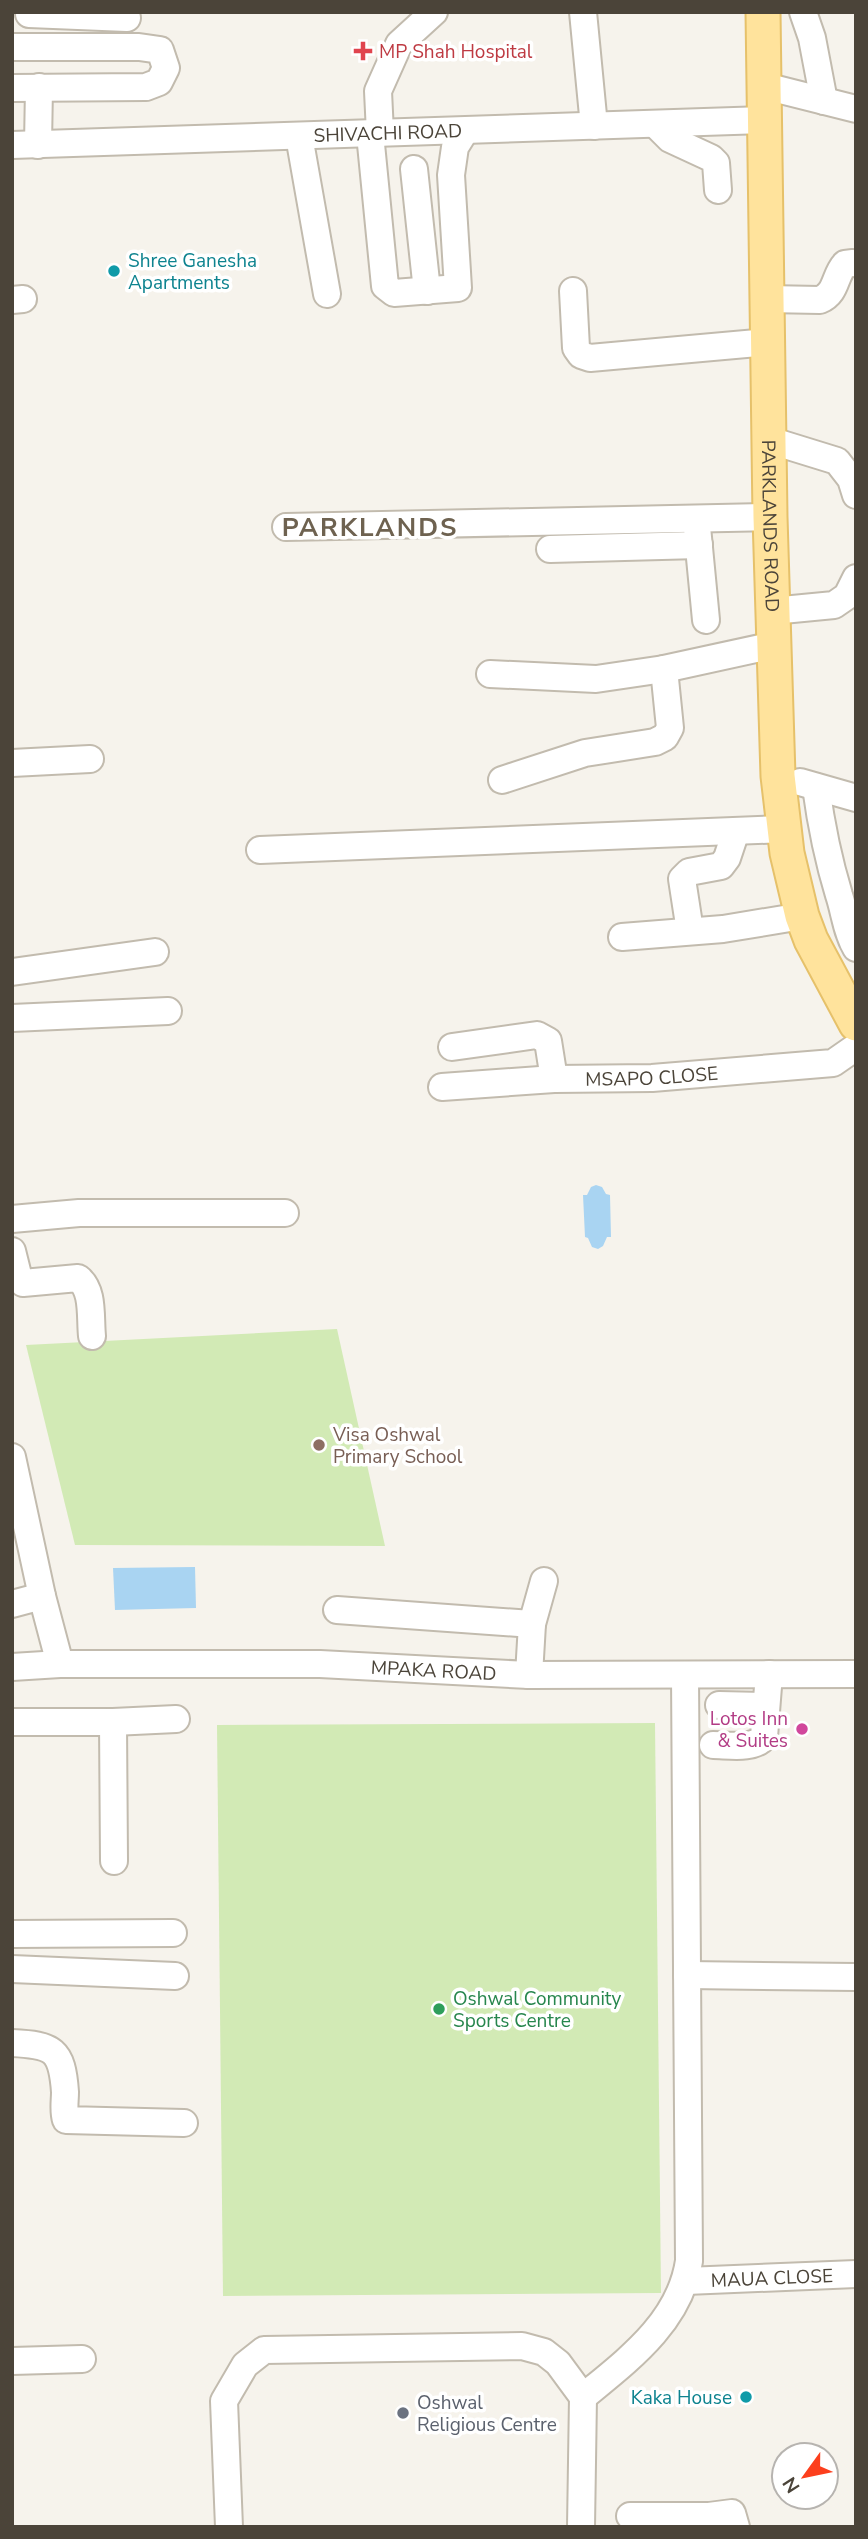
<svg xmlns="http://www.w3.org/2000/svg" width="868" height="2539" font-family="'Nunito Sans',sans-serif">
	<rect width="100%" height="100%" fill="#f6f3ec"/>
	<g fill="#d2eab5">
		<polygon points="337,1329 385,1546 75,1545 26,1345"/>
		<polygon points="655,1723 661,2293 223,2296 217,1725"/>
	</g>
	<g fill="#a9d4f2">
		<polygon points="596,1185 602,1187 606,1194 610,1195 611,1237 607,1237 603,1246 598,1249 592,1247 588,1238 585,1237 583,1195 587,1195 591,1187"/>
		<polygon points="195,1567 196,1608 115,1610 113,1568"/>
	</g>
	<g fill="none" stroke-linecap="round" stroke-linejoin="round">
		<defs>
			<g id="minor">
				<polyline points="583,12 594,126"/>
				<polyline points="803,12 812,38 824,101"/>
				<polyline points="29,14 127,18"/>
				<polyline points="12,47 139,47 160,50 166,68 159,82 146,87 12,88"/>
				<polyline points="765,86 856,109"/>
				<polyline points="655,124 670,139 711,158 716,163 718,190"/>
				<polyline points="380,133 378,91 399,44 434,12"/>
				<polyline points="370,134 385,286 394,293 458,288 451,175 455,147 465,131"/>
				<polyline points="299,136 327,294"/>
				<path id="s1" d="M12,145L766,120"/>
				<polyline points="38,145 39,87"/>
				<polyline points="414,169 427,291"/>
				<polyline points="573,291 576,348 581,355 590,358 768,342"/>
				<path d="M767,299L820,300C837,293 834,276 845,264L853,263"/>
				<polyline points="12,300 23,299"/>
				<polyline points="769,440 837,461 851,479 856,495"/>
				<polyline points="286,527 770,517"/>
				<polyline points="697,527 706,620"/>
				<polyline points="550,549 699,545"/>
				<polyline points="772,611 834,605 847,596 856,578"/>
				<polyline points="490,674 596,679 664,669 774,645"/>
				<polyline points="12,763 90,759"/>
				<polyline points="502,780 585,753 655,742 665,737 670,728 664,669"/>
				<polyline points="800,782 856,798"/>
				<path d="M816,787C821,824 828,859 839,895C845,913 846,931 856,948"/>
				<polyline points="260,850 784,829"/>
				<polyline points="690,931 682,879 689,872 721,866 727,858 736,831"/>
				<polyline points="622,937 723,929 802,916"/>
				<polyline points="12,972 155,952"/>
				<polyline points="12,1018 168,1011"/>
				<polyline points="452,1047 537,1035 548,1041 554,1079"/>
				<path id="s2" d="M442,1087L554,1079L652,1078L833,1063L856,1047"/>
				<polyline points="12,1219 79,1213 285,1213"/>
				<path d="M12,1251L19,1279L23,1283L78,1278C94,1290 90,1317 92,1336"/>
				<polyline points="12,1457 42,1596 60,1664"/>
				<polyline points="12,1604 42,1596"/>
				<polyline points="337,1610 532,1624"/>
				<path id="s3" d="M12,1667L60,1664H320L529,1675L856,1674"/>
				<polyline points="529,1675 532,1624 544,1581"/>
				<polyline points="719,1705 766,1706"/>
				<polyline points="12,1722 113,1722 176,1719"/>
				<polyline points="113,1722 114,1861"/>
				<path d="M713,1745C728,1745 754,1750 764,1737L769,1674"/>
				<polyline points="12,1934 173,1933"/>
				<polyline points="12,1969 175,1976"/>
				<polyline points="687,1975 856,1977"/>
				<path d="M12,2043C53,2045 62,2049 65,2092C65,2101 63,2111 66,2120L184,2123"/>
				<path id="s4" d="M686,2281L856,2274"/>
				<polyline points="12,2361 82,2359"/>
				<path d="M583,2397C628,2360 680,2322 689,2261L685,1675"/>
				<polyline points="630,2516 709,2516 732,2513 736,2527"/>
				<polyline points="229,2527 224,2401 245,2365 264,2350 522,2346 544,2352 558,2363 583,2397 581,2527"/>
			</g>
			<g id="major">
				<path id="s5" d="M763,12L770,517L778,776L787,853L802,916L811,940L856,1024"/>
			</g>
		</defs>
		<use href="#minor" stroke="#c2bbae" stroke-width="30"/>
		<use href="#major" stroke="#e6c16a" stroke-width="37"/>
		<use href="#minor" stroke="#fff" stroke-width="26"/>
		<use href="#major" stroke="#ffe39c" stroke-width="33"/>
	</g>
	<path fill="#e0444e" stroke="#fff" stroke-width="2.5" d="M359.5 40.5h7v7h7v7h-7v7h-7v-7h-7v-7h7z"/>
	<g fill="#0f9aa8" stroke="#fff" stroke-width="2.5">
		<circle cx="114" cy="271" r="7"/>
		<circle cx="746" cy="2397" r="7"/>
	</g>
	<circle fill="#8d6e63" stroke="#fff" stroke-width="2.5" cx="319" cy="1445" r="7"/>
	<circle fill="#d1479c" stroke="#fff" stroke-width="2.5" cx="802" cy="1729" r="7"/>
	<circle fill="#2e9e5b" stroke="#fff" stroke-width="2.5" cx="439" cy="2009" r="7"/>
	<circle fill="#6b7280" stroke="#fff" stroke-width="2.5" cx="403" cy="2413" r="7"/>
	<g text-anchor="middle" stroke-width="7" stroke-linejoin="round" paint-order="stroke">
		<g font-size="19" fill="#be3a42" stroke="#fff" text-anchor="start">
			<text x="379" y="58">MP Shah Hospital</text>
		</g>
		<g font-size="19" fill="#4b4439" stroke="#fff">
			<text dy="7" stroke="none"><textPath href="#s1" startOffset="376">SHIVACHI ROAD</textPath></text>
			<text dy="7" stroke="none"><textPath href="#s5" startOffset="514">PARKLANDS ROAD</textPath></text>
			<text dy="7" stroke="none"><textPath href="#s2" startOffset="210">MSAPO CLOSE</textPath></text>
			<text dy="7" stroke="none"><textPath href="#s3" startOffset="422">MPAKA ROAD</textPath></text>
			<text dy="7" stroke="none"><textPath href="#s4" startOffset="86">MAUA CLOSE</textPath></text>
		</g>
		<g font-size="19" fill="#0d838f" stroke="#fff" text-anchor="start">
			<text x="128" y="267">Shree Ganesha<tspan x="128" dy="22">Apartments</tspan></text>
			<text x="732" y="2404" text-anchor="end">Kaka House</text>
		</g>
		<g font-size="19" fill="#785e54" stroke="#fff" text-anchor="start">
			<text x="333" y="1441">Visa Oshwal<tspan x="333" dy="22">Primary School</tspan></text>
		</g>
		<g font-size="19" fill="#b23c85" stroke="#fff" text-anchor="end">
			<text x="788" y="1725">Lotos Inn<tspan x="788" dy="22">&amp; Suites</tspan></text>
		</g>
		<g font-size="19" fill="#27864d" stroke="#fff" text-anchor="start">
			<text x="453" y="2005">Oshwal Community<tspan x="453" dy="22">Sports Centre</tspan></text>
		</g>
		<g font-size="19" fill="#5b616d" stroke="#fff" text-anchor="start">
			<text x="417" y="2409">Oshwal<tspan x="417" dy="22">Religious Centre</tspan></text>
		</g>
		<g font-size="26" font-weight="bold" letter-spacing="2" fill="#6e6250" stroke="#fff">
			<text x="370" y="536">PARKLANDS</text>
		</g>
	</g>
	<rect width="868" height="2539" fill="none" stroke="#4b4439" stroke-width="28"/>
	<g transform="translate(805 2476) rotate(237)"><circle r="33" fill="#ffffff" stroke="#b7b4b0" stroke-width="2"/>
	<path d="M0-5L12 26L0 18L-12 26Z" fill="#fc3f1d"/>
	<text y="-10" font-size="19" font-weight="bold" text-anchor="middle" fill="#4b4439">N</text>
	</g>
</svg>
